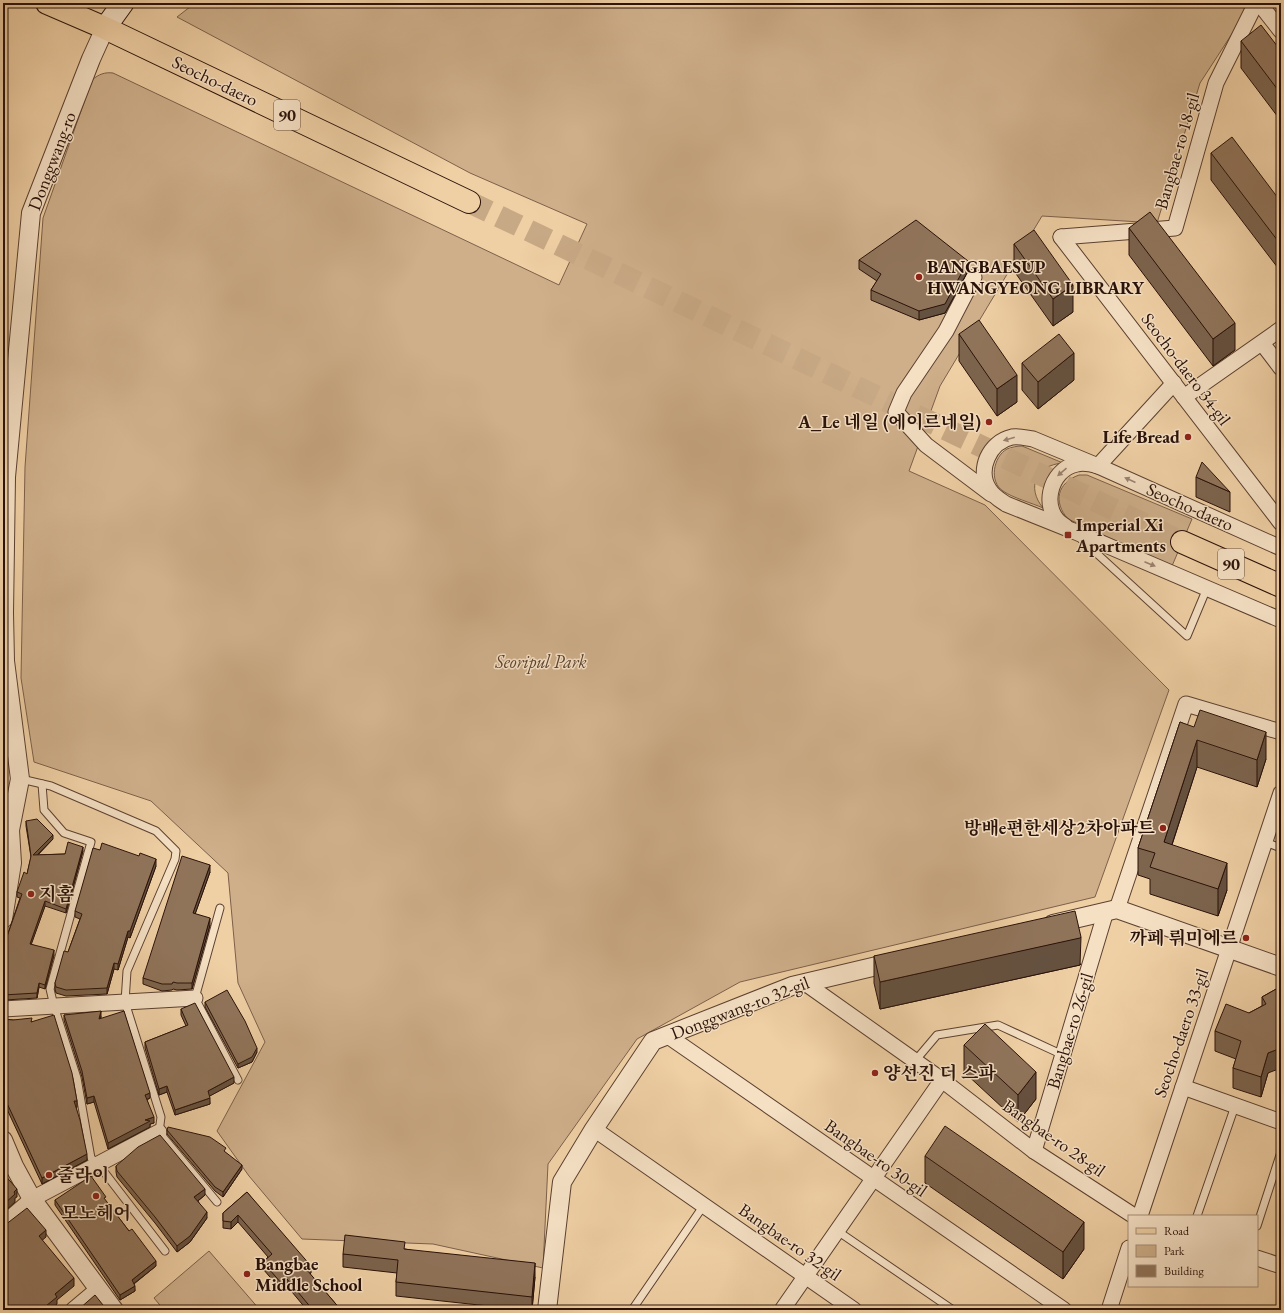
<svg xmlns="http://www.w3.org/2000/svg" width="1284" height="1313" font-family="'EB Garamond','Noto Serif KR',serif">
	<rect width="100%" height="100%" fill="#efcfa4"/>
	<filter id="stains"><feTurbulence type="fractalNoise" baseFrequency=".005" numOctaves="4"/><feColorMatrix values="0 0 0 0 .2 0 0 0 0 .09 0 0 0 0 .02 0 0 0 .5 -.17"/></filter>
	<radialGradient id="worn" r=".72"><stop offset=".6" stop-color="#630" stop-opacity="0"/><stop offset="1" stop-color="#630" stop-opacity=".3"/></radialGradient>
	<g fill="#ceaf8a" stroke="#7c604a">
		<path d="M195,3H1252L1200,83L1157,223L1042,216L940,386L909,471L985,505L1169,690L1095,897L740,982L637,1039L548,1164L543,1268L433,1244L302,1239L249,1176L217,1131L265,1042L238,983L228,873L151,801L34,762L21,678L25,467L43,218L92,80C99,74 105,72 113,73L559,285L587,224L470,173L177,17Z"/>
		<path d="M1022,446L1063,463C1036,465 1026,487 1043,508C1032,503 1013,498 1003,491C989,482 993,457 1007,449C1012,447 1017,446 1022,446Z"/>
		<path d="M1079,475H1087L1192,519L1172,566L1068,519C1053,502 1057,483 1079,475Z"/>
		<polygon points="209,1251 260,1310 164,1310 154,1298"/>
	</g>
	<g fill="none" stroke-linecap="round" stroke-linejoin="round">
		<polyline stroke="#c8a985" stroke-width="22" stroke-dasharray="22 11" stroke-linecap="butt" points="469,202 1182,542"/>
		<defs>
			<g id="service">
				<polyline points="1082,540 1187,636 1207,588"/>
				<polyline points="21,779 51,786 156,831 176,851 175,859 127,971 125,1002 161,1117 159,1132 217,1202"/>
				<polyline points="42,784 44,810 64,833 91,842 50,989 54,1006 77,1078 91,1158 98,1164 165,1251"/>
				<polyline points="1265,842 1281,848"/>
				<polyline points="220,908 195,998 238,1080"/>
				<polyline points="915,1061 937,1035 998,1025 1063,1055"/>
				<polyline points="1197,1216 1235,1106"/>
				<polyline points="1257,1226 1281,1152"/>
				<polyline points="836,1230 953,1310"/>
				<polyline points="632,1310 704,1205"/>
			</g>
			<g id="minor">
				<polyline points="1259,3 1281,31"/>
				<polyline points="1061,237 1281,523"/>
				<polyline points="1061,237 1175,228 1216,83 1256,3"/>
				<polyline points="974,277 946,331 904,393 896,412 926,445 991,494"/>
				<polyline points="1262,343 1281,368"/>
				<polyline points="1184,397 1281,329"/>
				<path d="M1065,526C1039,512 1049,469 1077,464C1084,462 1091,464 1098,466L1174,383"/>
				<path d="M1281,548L1098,466L1033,439C1026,438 1019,436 1012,437C989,442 977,470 989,489C993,496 1000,500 1006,504L1071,530L1281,620"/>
				<polyline points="1117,909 1186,704 1281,732"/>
				<polyline points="805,983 942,1080 1034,1151 1134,1216"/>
				<polyline points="3,1009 195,998"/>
				<polyline points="668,1036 1064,1310"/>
				<polyline points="1183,1087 1281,1122"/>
				<polyline points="594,1129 854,1310"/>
				<polyline points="1034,1151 1106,911"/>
				<polyline points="1140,1216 1281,793"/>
				<polyline points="3,1224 32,1199 159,1132"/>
				<polyline points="1257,1258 1281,1266"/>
				<polyline points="73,1310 98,1289"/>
				<polyline points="782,1310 942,1080"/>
				<polyline points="1109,1310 1129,1248"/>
			</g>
			<g id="tertiary">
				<polyline points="3,919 12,863 10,830 20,779 5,661 4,613 6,477 31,213 91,59 105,28"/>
				<polyline points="1053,924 1117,909 1281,967"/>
				<polyline points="3,1140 14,1166 32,1199 114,1310"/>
				<polyline points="547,1310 562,1182 594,1129 653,1041 792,986 898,961"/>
			</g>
			<polyline id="secondary" points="105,28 123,3"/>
			<g id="primary">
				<polyline points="47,3 105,28 469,202"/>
				<polyline points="1182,542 1281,586"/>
			</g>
		</defs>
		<use href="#service" stroke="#5b4130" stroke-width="9"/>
		<use href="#minor" stroke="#5b4130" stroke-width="17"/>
		<use href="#tertiary" stroke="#5b4130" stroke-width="20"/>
		<use href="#secondary" stroke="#2a1209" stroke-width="23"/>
		<use href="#primary" stroke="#2a1209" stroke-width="24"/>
		<use href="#service" stroke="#f5e0c4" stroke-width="7"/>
		<use href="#minor" stroke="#f5e0c4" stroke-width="15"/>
		<use href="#tertiary" stroke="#f5e0c4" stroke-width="18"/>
		<use href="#secondary" stroke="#f5e0c4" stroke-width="21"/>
		<use href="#primary" stroke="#efcfa4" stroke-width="22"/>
	</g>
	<g fill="#7c644d" stroke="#2a1209">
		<polygon points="1241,41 1281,51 1281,121 1241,68"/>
		<polygon points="1211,153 1281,202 1281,272 1211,180"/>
		<polygon points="1129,228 1235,350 1213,366 1129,255"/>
		<polygon points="1014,244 1073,312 1053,326 1014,271"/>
		<polygon points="859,260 968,271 945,313 919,320 871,300 871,290 877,281 859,269"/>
		<polygon points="959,334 1017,402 997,416 959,361"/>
		<polygon points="1022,363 1074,380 1038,409 1022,390"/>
		<polygon points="1196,477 1230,492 1230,512 1196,497"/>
		<polygon points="1180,722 1266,759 1257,787 1197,767 1172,845 1227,890 1218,916 1150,894 1150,879 1138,875 1138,848"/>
		<polygon points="26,821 53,839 38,855 65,854 83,851 66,913 45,906 31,944 54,955 45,989 39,987 37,998 5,1000 3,1000 3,948 20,898 17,897 17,892 27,874 31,857 26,826"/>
		<polygon points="156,866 130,938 128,937 118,970 114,969 107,994 66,996 56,993 55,989 55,983 68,952 80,919 75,917 75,911"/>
		<polygon points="210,872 195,914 210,925 192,989 177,990 173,989 172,990 162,991 143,984 143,978"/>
		<polygon points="874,956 1081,964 1080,965 880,1009 874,983"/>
		<polygon points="1278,988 1268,1073 1261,1097 1233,1088 1233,1068 1236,1059 1215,1051 1215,1031 1262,1006 1262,997"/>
		<polygon points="205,1002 257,1052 252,1062 238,1068 205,1007"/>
		<polygon points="181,1009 234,1083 209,1096 210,1104 175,1115 167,1092 159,1095 145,1048 145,1042 186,1026 181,1015"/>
		<polygon points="64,1015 101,1016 101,1019 150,1098 147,1100 154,1123 150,1124 150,1127 108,1149 94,1102 87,1104 82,1077 64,1020"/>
		<polygon points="3,1019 32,1022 77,1107 76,1107 87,1160 42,1184 5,1105 3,1096"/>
		<polygon points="964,1045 1036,1099 1018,1122 964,1072"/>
		<polygon points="167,1130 226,1153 242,1169 223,1197 215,1191 167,1134"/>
		<polygon points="925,1156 1084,1249 1063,1279 925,1183"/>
		<polygon points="116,1166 205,1195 198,1201 207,1218 190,1242 177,1252 155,1223 117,1177 116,1172"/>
		<polygon points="247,1192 311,1273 310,1274 341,1310 307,1310 287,1286 282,1291 263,1269 263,1262 268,1257 238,1222 231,1229 223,1228 223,1213"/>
		<polygon points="55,1200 106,1201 129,1231 156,1266 134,1284 135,1291 120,1300 55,1205"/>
		<polygon points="405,1249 535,1277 532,1310 525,1310 396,1296 396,1282 397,1273 343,1267 343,1254"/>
	</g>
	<g fill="#65513f" stroke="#2a1209">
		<polygon points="968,261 968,271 945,313 919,320 919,311"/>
		<polygon points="1073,285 1073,312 1053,326 1053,299"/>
		<polygon points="1235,323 1235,350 1213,366 1213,339"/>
		<polygon points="1074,353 1074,380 1038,409 1038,382"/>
		<polygon points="1017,375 1017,402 997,416 997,389"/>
		<polygon points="1266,732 1266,759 1257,787 1257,760"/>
		<polygon points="1197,740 1197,767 1164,869 1164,842"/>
		<polygon points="53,835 53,839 33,859 33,855"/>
		<polygon points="83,847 83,851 66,913 66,909"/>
		<polygon points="156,859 156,866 130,938 130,931"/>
		<polygon points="1227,863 1227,890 1218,916 1218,889"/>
		<polygon points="210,865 210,872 193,920 193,913"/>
		<polygon points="45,901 45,906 30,948 30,944"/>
		<polygon points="210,918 210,925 192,989 192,983"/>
		<polygon points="128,931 128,937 118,970 118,964"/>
		<polygon points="1081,937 1080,965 880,1009 880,982"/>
		<polygon points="54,950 54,955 45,989 45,985"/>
		<polygon points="114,963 114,969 107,994 107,988"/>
		<polygon points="39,983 39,987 37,998 37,993"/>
		<polygon points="101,1011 101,1016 99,1025 99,1019"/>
		<polygon points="257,1048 257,1052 252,1062 238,1068 238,1064"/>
		<polygon points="1281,1048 1281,1068 1268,1073 1261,1097 1261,1077 1268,1053"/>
		<polygon points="1036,1072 1036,1099 1018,1122 1018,1095"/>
		<polygon points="234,1077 234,1083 208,1097 208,1091"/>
		<polygon points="167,1086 167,1092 159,1095 159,1089"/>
		<polygon points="150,1093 150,1098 145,1100 145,1095"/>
		<polygon points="94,1096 94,1102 87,1104 87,1098"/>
		<polygon points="210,1098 210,1104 175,1115 175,1110"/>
		<rect x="74" y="1101" width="3" height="6"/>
		<polygon points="154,1117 154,1123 150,1124 150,1127 108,1149 108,1143 145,1120"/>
		<polygon points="87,1154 87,1160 42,1184 42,1178"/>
		<polygon points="242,1165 242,1169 223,1197 223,1192"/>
		<polygon points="17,1189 17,1197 15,1198 15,1202 3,1213 3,1205 14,1192"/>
		<polygon points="205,1189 205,1195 194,1204 194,1197"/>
		<polygon points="207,1212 207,1218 190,1242 177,1252 177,1246"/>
		<polygon points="238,1215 238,1222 231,1229 231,1222"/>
		<polygon points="1084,1222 1084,1249 1063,1279 1063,1252"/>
		<polygon points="46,1230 46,1237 39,1243 39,1236"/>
		<polygon points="156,1261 156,1266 132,1285 132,1280"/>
		<polygon points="535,1263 535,1277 532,1310 532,1297"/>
		<polygon points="311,1266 311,1273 307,1277 307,1270"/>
		<polygon points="74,1278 74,1286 57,1300 57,1304 50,1310 41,1310 55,1294"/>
		<polygon points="287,1279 287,1286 282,1291 282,1284"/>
		<polygon points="135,1286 135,1291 120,1300 120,1295"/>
	</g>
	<g fill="#90745a" stroke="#2a1209">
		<polygon points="1261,25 1281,51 1281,94 1241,41"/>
		<polygon points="1232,137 1281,202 1281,245 1211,153"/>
		<polygon points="1150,212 1235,323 1213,339 1129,228"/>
		<polygon points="916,220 968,261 945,304 919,311 871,290 881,274 859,260"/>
		<polygon points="1034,230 1073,285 1053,299 1014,244"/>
		<polygon points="979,320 1017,375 997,389 959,334"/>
		<polygon points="1059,334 1074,353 1038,382 1022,363"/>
		<polygon points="1202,462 1230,492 1196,477"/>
		<polygon points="1200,710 1266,732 1257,760 1197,740 1164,842 1227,863 1218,889 1150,867 1155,853 1138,848 1180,722 1194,727"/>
		<polygon points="37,819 53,835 33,855 65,854 68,842 83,847 66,909 45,901 30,944 54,950 45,985 39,983 37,993 3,995 3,948 22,894 17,892 18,889 24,872 27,874 31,856 26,821"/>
		<polygon points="102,843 139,856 140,853 156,859 130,931 128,931 118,964 114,963 107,988 66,990 56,987 55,983 64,951 68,952 82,914 75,911 93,848 100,850"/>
		<polygon points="182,856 210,865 193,913 210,918 192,983 177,983 173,982 172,984 162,984 143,978"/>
		<polygon points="1075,911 1081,937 1080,938 880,982 874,956"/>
		<polygon points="1278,988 1280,993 1281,992 1281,1048 1268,1053 1261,1077 1233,1068 1241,1041 1215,1031 1226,1004 1249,1013 1266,1004 1262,997"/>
		<polygon points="227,990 245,1021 257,1048 252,1057 238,1064 205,1002"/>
		<polygon points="195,1003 234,1077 208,1091 210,1098 175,1110 167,1086 159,1089 145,1042 188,1025 181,1009"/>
		<polygon points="101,1011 99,1019 124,1011 150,1093 145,1095 154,1117 145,1120 150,1121 108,1143 94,1096 87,1098 82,1071 64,1015"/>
		<polygon points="54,1015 72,1073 77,1101 74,1101 80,1120 87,1154 42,1178 5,1099 3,1090 3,1019 13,1020 32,1018 31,1022"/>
		<polygon points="985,1024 1036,1072 1018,1095 964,1045"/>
		<polygon points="945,1126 1084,1222 1063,1252 925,1156"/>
		<polygon points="168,1127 210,1137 226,1148 224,1151 242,1165 223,1192 215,1187 167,1130"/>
		<polygon points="160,1135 205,1189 194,1197 207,1212 190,1236 177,1246 155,1217 117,1171 116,1166 138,1147"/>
		<polygon points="3,1173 17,1189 14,1192 15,1194 3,1205"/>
		<polygon points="91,1176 106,1197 104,1198 129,1231 132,1229 156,1261 132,1280 135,1286 120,1295 55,1200"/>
		<polygon points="247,1192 311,1266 307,1270 341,1310 313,1310 287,1279 282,1284 263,1262 272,1254 238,1215 231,1222 223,1221 223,1213"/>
		<polygon points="27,1208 46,1230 39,1236 74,1278 55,1294 57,1297 41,1310 3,1310 3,1225 5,1225"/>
		<polygon points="345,1235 405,1242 404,1249 535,1263 532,1297 396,1282 398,1260 343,1254"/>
		<polygon points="95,1295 107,1310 78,1310 79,1309"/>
	</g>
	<defs><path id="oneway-solid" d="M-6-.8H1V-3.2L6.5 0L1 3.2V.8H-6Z"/></defs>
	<g fill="#9a8370">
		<use href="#oneway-solid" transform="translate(1009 439) rotate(164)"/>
		<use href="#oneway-solid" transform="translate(1062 472) rotate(139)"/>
		<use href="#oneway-solid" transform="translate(1130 480) rotate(-156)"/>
		<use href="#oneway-solid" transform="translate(1150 564) rotate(23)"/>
	</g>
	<g fill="#8f2418" stroke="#f5e0c4" stroke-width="1.5">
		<circle cx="919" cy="277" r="4"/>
		<circle cx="989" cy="422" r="4"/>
		<circle cx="1188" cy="437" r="4"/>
		<rect x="1064" y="531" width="8" height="8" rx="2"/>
		<circle cx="1163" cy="828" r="4"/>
		<circle cx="31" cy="894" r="4"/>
		<circle cx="1246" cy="938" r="4"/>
		<circle cx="875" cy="1073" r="4"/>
		<circle cx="49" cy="1175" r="4"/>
		<circle cx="96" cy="1196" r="4"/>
		<circle cx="247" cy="1274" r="4"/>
	</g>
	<g text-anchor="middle" stroke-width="3" stroke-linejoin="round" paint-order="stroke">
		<g fill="#f5e0c4" stroke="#675041" stroke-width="1">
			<rect x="274" y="100" width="26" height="30" rx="3"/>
			<rect x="1218" y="549" width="26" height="30" rx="3"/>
		</g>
		<g font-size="17" font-weight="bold" fill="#2a1209">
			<text x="287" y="121">90</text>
			<text x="1231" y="570">90</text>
		</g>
		<g font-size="18" fill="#2a1209" stroke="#f5e0c4">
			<text transform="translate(215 81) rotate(26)" y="6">Seocho-daero</text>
			<text transform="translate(1177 151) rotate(-74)" y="6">Bangbae-ro 18-gil</text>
			<text transform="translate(52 161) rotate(-69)" y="6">Donggwang-ro</text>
			<text transform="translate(1186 369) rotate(53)" y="6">Seocho-daero 34-gil</text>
			<text transform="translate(1190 507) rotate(24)" y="6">Seocho-daero</text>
			<text transform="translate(740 1008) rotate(-21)" y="6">Donggwang-ro 32-gil</text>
			<text transform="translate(1070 1031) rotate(-73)" y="6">Bangbae-ro 26-gil</text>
			<text transform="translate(1181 1033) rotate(-71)" y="6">Seocho-daero 33-gil</text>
			<text transform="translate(1054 1138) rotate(35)" y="6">Bangbae-ro 28-gil</text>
			<text transform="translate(876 1158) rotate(35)" y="6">Bangbae-ro 30-gil</text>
			<text transform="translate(790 1242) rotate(35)" y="6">Bangbae-ro 32-gil</text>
		</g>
		<g font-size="18" font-weight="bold" fill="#2a1209" stroke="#f5e0c4" text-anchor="start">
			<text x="927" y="273">BANGBAESUP<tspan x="927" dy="21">HWANGYEONG LIBRARY</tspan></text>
			<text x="981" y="428" text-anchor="end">A_Le 네일 (에이르네일)</text>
			<text x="1180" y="443" text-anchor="end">Life Bread</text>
			<text x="1076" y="531">Imperial Xi<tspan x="1076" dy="21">Apartments</tspan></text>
			<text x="1155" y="834" text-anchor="end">방배e편한세상2차아파트</text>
			<text x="39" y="900">지홈</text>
			<text x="1238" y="944" text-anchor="end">까페 뤼미에르</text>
			<text x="883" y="1079">양선진 더 스파</text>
			<text x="57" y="1181">줄라이</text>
			<text x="96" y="1219" text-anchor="middle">모노헤어</text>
			<text x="255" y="1270">Bangbae<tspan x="255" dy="21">Middle School</tspan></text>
		</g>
		<g font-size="18" font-style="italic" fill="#5b4130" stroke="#f5e0c4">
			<text x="541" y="668">Seoripul Park</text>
		</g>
	</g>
	<rect width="1284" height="1313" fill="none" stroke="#efcfa4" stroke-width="16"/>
	<rect x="4" y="4" width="1276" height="1305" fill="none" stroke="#2a1209" stroke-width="2"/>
	<rect x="8" y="8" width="1268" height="1297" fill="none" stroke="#2a1209"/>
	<rect x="1128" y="1215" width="130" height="72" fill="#f5e0c4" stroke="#a48e79"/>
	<rect x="1136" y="1228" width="20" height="6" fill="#efcfa4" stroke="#a48e79"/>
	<text x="1164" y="1235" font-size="12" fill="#2a1209">Road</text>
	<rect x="1136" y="1245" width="20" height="12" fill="#ceaf8a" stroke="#a48e79"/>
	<text x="1164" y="1255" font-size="12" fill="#2a1209">Park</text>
	<rect x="1136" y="1265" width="20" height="12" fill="#90745a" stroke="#a48e79"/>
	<text x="1164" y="1275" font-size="12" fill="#2a1209">Building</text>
	<rect width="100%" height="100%" filter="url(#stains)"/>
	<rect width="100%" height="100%" fill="url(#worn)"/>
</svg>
